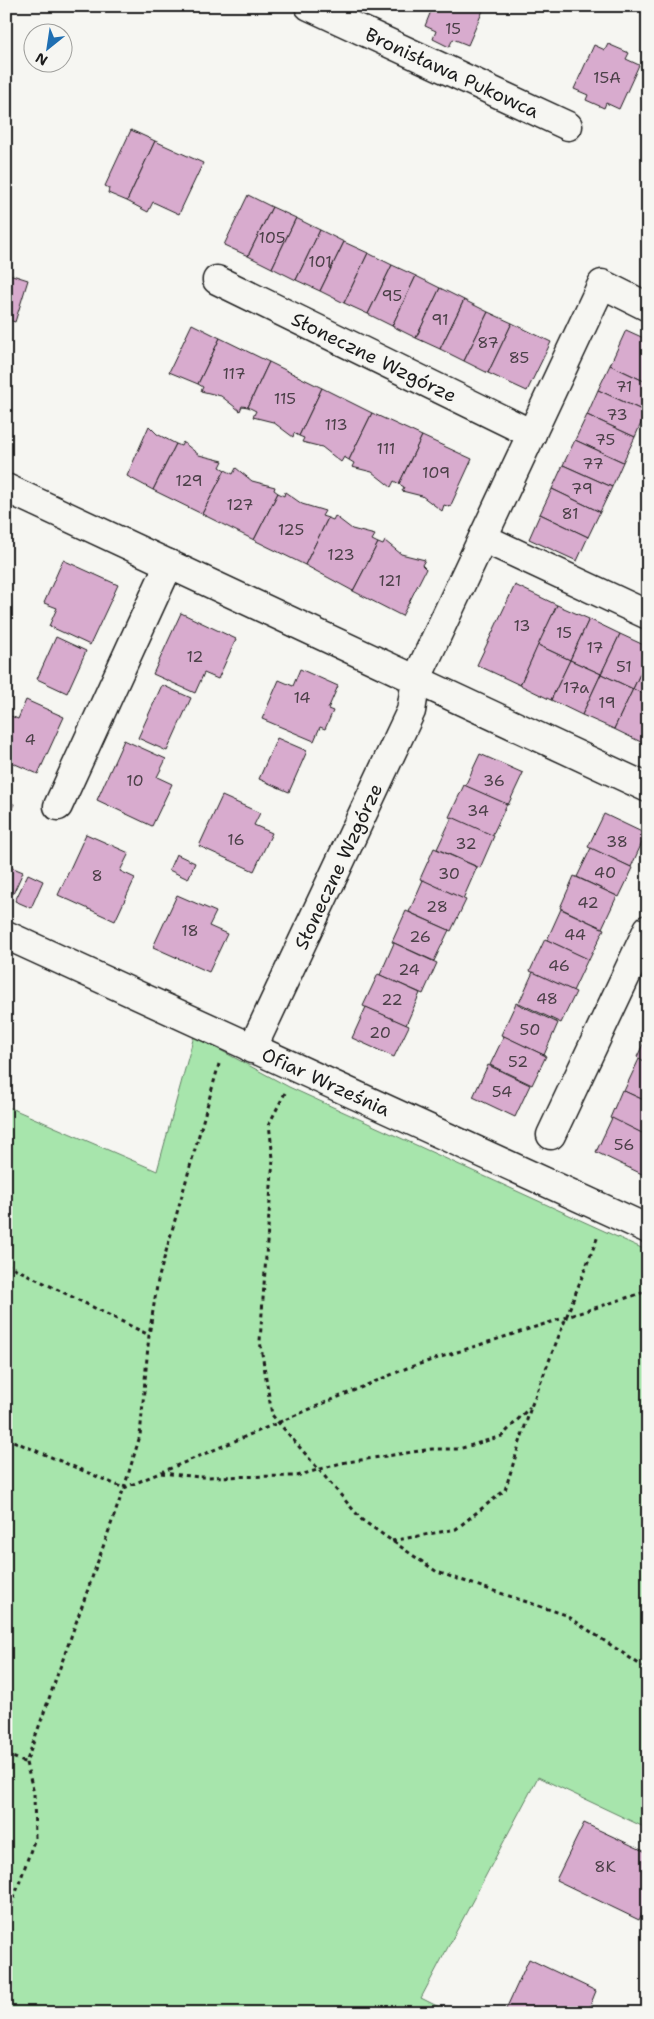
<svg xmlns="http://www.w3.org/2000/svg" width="654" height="2019" font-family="'Shantell Sans',sans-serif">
	<rect width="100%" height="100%" fill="#f6f6f2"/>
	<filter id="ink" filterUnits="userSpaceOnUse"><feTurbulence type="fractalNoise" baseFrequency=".02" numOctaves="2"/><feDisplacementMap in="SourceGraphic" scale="10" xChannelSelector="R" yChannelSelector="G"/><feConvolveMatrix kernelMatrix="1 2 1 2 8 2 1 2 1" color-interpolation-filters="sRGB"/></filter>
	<g filter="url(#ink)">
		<polygon fill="#a7e5ac" stroke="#628064" points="194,1036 289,1087 648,1251 648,1829 538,1777 421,1998 451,2013 6,2013 6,1106 157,1171"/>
		<g fill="#d8abce" stroke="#1c1c1c">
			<polygon points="433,6 485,6 468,45 453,39 449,47 433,39 436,31 425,26"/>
			<polygon points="608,44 629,53 626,59 639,65 619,109 606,103 604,108 586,100 588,95 574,89 594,45 605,50"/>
			<polygon points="131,130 155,141 127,201 108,193 109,188 105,186"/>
			<polygon points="155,141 203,163 179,214 153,202 148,212 127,201"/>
			<polygon points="248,195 272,207 248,256 224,245"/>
			<polygon points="272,207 296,218 272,268 248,256"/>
			<polygon points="296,218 320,230 296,280 272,268"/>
			<polygon points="320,230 344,242 320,291 296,280"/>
			<polygon points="344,242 368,253 344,303 320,291"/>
			<polygon points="368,253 392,265 368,314 344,303"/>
			<polygon points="392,265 416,276 392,326 368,314"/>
			<polygon points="6,273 28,280 15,322 6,319"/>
			<polygon points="416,276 440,288 416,338 392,326"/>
			<polygon points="440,288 464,300 440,349 416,338"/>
			<polygon points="464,300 488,312 464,361 440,349"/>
			<polygon points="488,312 512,323 488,373 464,361"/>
			<polygon points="512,323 551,342 527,391 488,373"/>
			<polygon points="192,324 220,338 198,384 169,372"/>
			<polygon points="626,330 648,340 648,383 610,365"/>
			<polygon points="220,338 269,362 248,407 242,406 240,411 221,396 201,391 203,387 198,384"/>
			<polygon points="269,362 322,388 299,436 294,433 293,437 273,422 253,417 256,411 248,407"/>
			<polygon points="610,365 648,383 646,412 598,390"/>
			<polygon points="322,388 372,413 349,460 344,457 341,462 322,447 302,442 304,438 299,436"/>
			<polygon points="598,390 646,412 635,437 587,415"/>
			<polygon points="372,413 422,436 399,484 394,481 391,487 372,472 352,467 354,463 349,460"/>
			<polygon points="587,415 635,437 623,462 575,440"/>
			<polygon points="149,426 157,434 176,444 153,490 127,476"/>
			<polygon points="422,436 472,459 450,507 444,505 442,511 422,496 402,491 404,487 399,484"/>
			<polygon points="575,440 623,462 612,487 563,465"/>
			<polygon points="183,442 199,455 223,461 220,467 225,470 202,514 153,490 176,444 181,446"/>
			<polygon points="563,465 612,487 600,512 552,489"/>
			<polygon points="236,468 252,481 275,487 274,490 278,493 254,540 202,514 225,470 233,474"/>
			<polygon points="552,489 600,512 588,537 540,514"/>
			<polygon points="285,492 302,504 325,511 322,516 328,518 305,565 254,540 278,493 284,496"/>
			<polygon points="540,514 588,537 577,561 529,539"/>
			<polygon points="335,516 352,529 375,535 372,540 378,543 353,591 305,565 328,518 333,520"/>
			<polygon points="385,541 401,554 425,560 422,565 426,569 402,616 353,591 378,543 383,545"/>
			<polygon points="63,560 118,585 90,645 49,626 57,608 44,603"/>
			<polygon points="515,585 557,605 520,685 477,665"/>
			<polygon points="557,605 589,619 570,660 538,645"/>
			<polygon points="181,613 236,639 218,679 204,673 195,693 153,674"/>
			<polygon points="589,619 620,634 601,674 570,660"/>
			<polygon points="620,634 648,647 648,657 633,689 601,674"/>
			<polygon points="56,637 86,651 67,693 37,679"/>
			<polygon points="538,645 570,660 551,700 520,685"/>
			<polygon points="648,657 648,696 633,689"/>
			<polygon points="570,660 601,674 582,715 551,700"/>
			<polygon points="300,669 338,686 328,709 333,711 325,729 320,727 314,741 262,719 279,680 293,686"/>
			<polygon points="601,674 633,689 614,729 582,715"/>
			<polygon points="162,685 191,698 167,751 138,738"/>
			<polygon points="633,689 648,696 648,739 645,744 614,729"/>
			<polygon points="26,700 64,717 38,774 6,760 6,714 18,719"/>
			<polygon points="277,738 307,751 289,792 259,779"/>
			<polygon points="124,740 166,759 157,777 172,784 152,826 97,800"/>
			<polygon points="480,754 523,773 508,805 465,786"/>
			<polygon points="464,785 507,804 492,836 449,817"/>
			<polygon points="222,796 260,813 254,825 272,833 254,871 199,846"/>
			<polygon points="6,800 14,804 6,822"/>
			<polygon points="604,814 646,834 631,867 588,847"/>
			<polygon points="452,817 494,836 480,868 437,849"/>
			<polygon points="86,834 129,853 120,871 135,878 115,921 58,895"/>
			<polygon points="434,848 477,867 463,899 420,879"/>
			<polygon points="591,848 633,868 619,897 577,877"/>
			<polygon points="176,854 195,863 188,879 169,870"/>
			<polygon points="6,865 23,872 13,894 6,892"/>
			<polygon points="28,874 43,881 31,908 15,901"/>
			<polygon points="574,876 617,896 602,928 560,908"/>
			<polygon points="423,880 466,900 451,931 409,912"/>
			<polygon points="177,895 216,912 209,926 227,934 209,972 153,947"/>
			<polygon points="561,909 604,929 589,960 547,940"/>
			<polygon points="406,911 449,930 434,961 392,942"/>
			<polygon points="545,939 588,959 573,991 530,971"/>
			<polygon points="394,943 437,963 423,994 380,975"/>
			<polygon points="533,972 576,992 561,1023 519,1003"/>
			<polygon points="378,974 420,993 406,1025 363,1006"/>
			<polygon points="516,1003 558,1023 544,1055 501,1035"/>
			<polygon points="366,1007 409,1026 394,1057 352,1038"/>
			<polygon points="648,1034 648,1063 637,1057"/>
			<polygon points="504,1036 546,1056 532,1085 490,1065"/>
			<polygon points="639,1059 648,1063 648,1102 624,1091"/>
			<polygon points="488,1065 530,1085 515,1117 473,1097"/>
			<polygon points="622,1090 648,1102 648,1136 610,1118"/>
			<polygon points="612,1118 648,1136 648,1167 644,1175 596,1152"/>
			<polygon points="584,1823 648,1853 648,1901 639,1920 556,1880"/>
			<polygon points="529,1959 596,1991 587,2013 513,2013 506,2009"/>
		</g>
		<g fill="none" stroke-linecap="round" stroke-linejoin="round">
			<defs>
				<g id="minor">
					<path id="s1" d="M309,6L568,126"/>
					<path id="s2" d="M217,280L532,434"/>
					<polyline points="6,488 648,788"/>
					<polyline points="483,538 648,615"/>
					<polyline points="58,806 169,564"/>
					<path id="s3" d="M6,935L648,1229"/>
					<path id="s4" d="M252,1049L411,711L416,680L602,284L648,307"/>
					<polyline points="551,1135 648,929"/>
				</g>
			</defs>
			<use href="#minor" stroke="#1c1c1c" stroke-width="31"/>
			<g stroke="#1c1c1c" stroke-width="3" stroke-dasharray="4 4" stroke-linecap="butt">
				<polyline points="285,1093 269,1124 273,1158 260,1341 272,1415 362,1520 437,1572 566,1615 648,1670"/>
				<polyline points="6,1264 149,1335"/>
				<polyline points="6,1438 124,1488 407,1368 648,1291"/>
				<polyline points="161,1473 200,1477 297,1476 341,1463 432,1449 459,1449 502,1436 530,1407"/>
				<polyline points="392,1541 456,1529 505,1490 531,1407 598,1236"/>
				<polyline points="6,1754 26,1763"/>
				<polyline points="6,1921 35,1838 34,1793 26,1763 124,1488 140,1436 149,1335 158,1280 219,1064"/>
			</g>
			<use href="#minor" stroke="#f6f6f2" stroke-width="28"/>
		</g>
	</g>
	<g text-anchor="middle" stroke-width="4" stroke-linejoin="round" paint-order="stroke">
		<g font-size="16" fill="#4b4048">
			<text x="453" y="34">15</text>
			<text x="607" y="83">15A</text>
			<text x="272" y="243">105</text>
			<text x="320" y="267">101</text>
			<text x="392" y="301">95</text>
			<text x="440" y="325">91</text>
			<text x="488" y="348">87</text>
			<text x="519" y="363">85</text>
			<text x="234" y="379">117</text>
			<text x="624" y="392">71</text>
			<text x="285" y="404">115</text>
			<text x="617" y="420">73</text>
			<text x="336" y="430">113</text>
			<text x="605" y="445">75</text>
			<text x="386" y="454">111</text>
			<text x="593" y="469">77</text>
			<text x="436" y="478">109</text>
			<text x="189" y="486">129</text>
			<text x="582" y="494">79</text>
			<text x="240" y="510">127</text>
			<text x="570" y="519">81</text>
			<text x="291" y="535">125</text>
			<text x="341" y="560">123</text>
			<text x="390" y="586">121</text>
			<text x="522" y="631">13</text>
			<text x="564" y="638">15</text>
			<text x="595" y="653">17</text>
			<text x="195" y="662">12</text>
			<text x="624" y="672">51</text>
			<text x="576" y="693">17a</text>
			<text x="302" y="703">14</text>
			<text x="607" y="708">19</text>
			<text x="30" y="745">4</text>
			<text x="135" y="786">10</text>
			<text x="494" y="786">36</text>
			<text x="478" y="816">34</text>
			<text x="236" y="845">16</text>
			<text x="617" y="847">38</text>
			<text x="466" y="849">32</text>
			<text x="605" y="878">40</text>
			<text x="449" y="879">30</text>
			<text x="97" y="881">8</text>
			<text x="588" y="908">42</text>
			<text x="437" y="912">28</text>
			<text x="190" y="936">18</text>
			<text x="575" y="940">44</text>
			<text x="420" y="942">26</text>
			<text x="559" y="971">46</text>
			<text x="409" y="975">24</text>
			<text x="547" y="1004">48</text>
			<text x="392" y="1005">22</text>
			<text x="530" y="1035">50</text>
			<text x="380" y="1038">20</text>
			<text x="518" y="1067">52</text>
			<text x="502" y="1097">54</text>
			<text x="624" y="1150">56</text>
			<text x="605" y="1872">8K</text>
		</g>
		<g font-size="19" fill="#1c1c1c" stroke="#f6f6f2">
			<text dy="7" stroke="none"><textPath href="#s1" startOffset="158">Bronisława Pukowca</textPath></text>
			<text dy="7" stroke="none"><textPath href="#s2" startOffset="175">Słoneczne Wzgórze</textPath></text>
			<text dy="7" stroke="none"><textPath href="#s4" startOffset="202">Słoneczne Wzgórze</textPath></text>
			<text dy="7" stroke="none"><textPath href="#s3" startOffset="352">Ofiar Września</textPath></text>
		</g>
	</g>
	<rect width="654" height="2019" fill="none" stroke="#f6f6f2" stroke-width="25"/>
	<rect x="12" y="12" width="629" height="1994" fill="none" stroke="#1c1c1c" stroke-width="2" filter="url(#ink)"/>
	<g transform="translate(48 48) rotate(210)"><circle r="24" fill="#f6f6f2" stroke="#9f9f9c"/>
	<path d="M0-4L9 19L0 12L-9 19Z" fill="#1f6fb2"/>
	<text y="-8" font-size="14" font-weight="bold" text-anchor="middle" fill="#1c1c1c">N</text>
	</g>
</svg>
